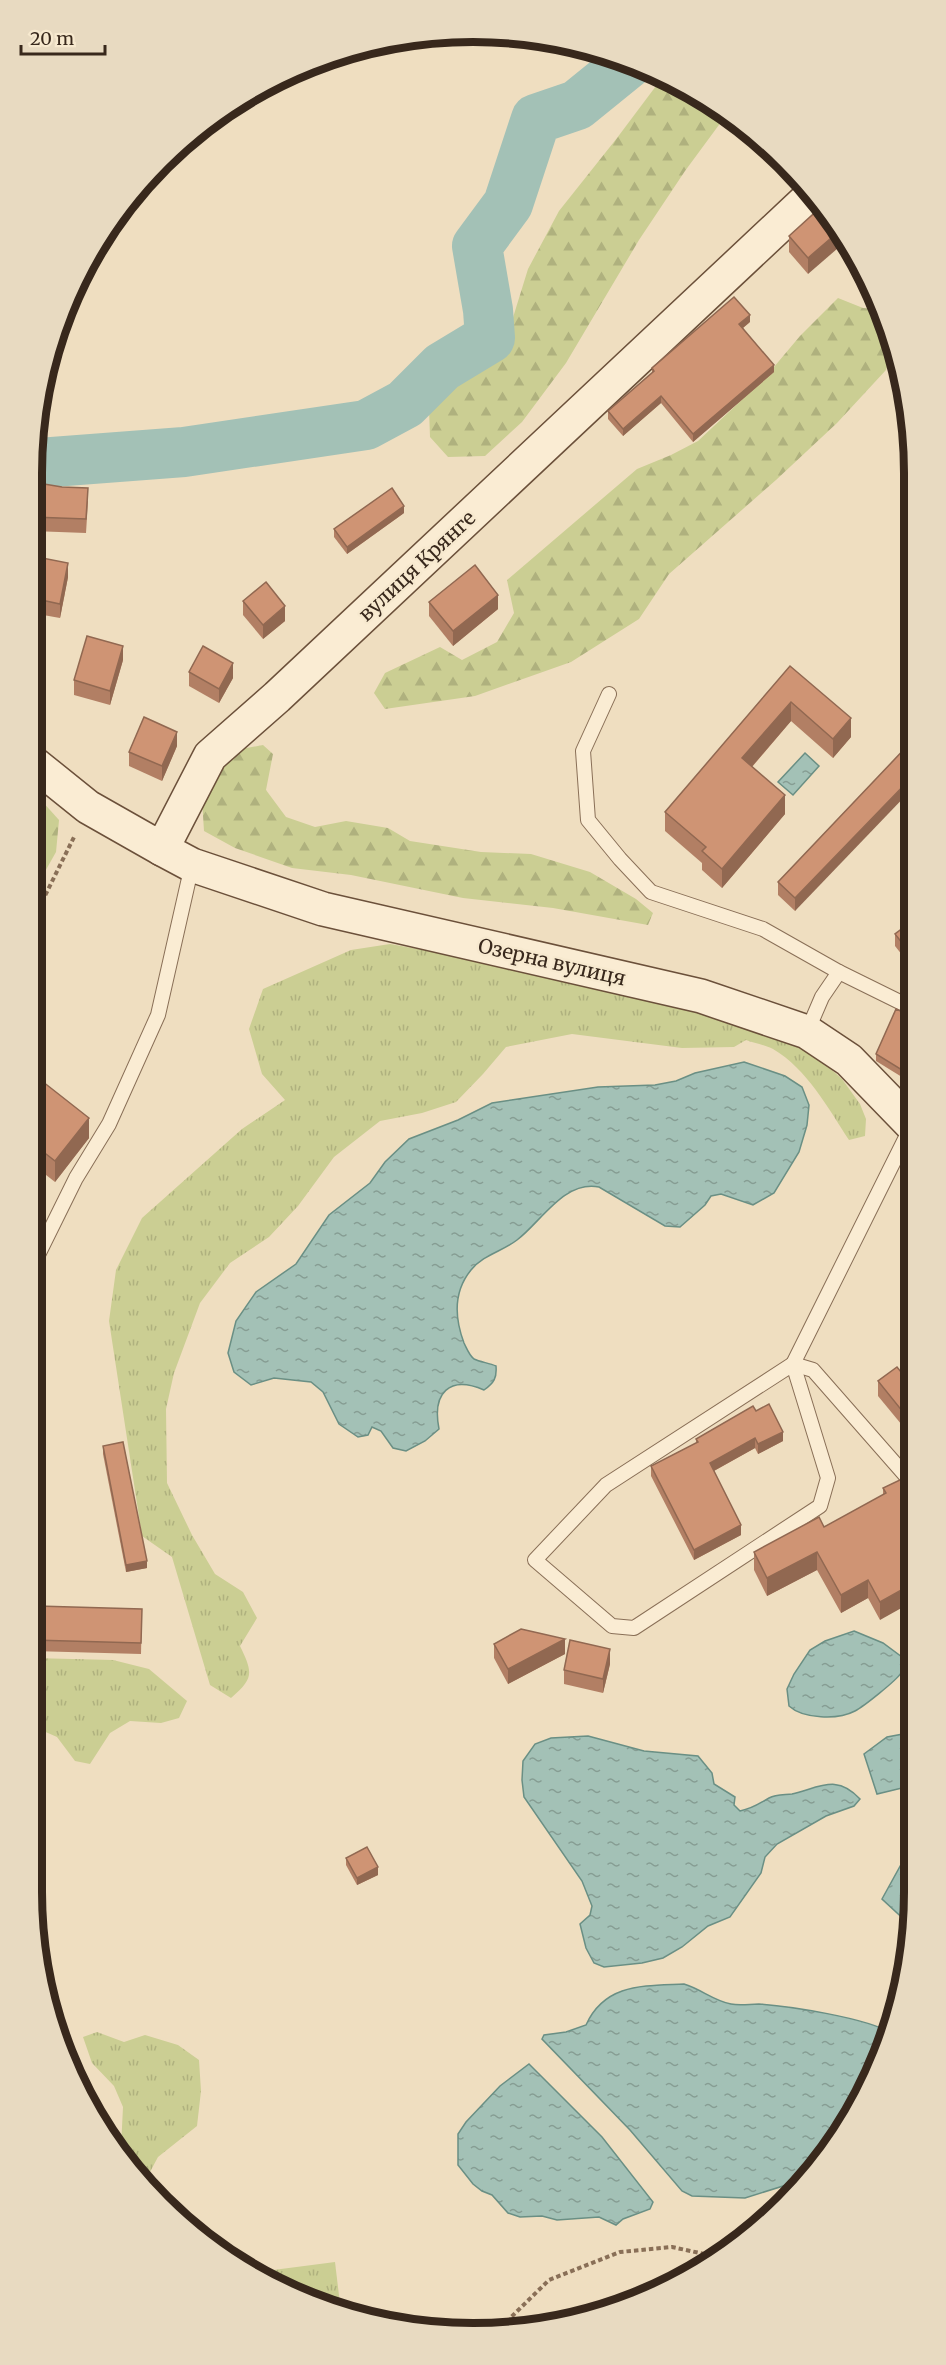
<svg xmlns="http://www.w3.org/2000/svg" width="946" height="2365" font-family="Merriweather,serif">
	<defs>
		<pattern id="grass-tufts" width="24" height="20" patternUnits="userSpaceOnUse" patternTransform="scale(1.5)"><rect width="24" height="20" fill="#cbce93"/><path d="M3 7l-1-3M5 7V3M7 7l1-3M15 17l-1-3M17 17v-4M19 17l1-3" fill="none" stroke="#afb17e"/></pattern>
		<pattern id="forest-firs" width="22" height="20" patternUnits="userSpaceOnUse" patternTransform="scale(1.5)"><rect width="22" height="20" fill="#cbce93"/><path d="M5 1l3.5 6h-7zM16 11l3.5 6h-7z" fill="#afb17e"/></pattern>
		<pattern id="water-ripples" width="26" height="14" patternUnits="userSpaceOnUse" patternTransform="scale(1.5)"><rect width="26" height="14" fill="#a3c1b6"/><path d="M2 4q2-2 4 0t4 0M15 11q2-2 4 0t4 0" fill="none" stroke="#869d93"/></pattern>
	</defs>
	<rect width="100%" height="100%" fill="#efdec0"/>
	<g fill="url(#grass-tufts)">
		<path d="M390,944L622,986L806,1047L842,1079L860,1104L866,1119L865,1136L849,1140C828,1108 807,1069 773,1049C765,1045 754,1043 746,1040L734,1047L682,1048L572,1034L506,1047L483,1074L456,1102L422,1113L380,1121L334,1157L298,1206L269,1237L230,1263L200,1303L174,1373L166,1409L167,1483L192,1535L215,1574L243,1592L257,1618L240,1646C253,1673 254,1678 231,1698L210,1685L172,1557L142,1536L109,1321L116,1270L142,1218L242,1129L285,1100L262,1074L249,1029L263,989L351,950Z"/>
		<polygon points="32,1658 113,1660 149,1669 187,1701 179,1718 161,1723 130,1721 110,1733 90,1764 75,1761 57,1737 32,1726"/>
		<polygon points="97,2032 124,2042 145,2035 178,2045 199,2060 201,2091 197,2126 158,2157 143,2185 119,2152 121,2147 123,2107 114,2086 92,2063 83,2037"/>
		<polygon points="335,2262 341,2312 331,2310 250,2273"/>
	</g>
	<g fill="url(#forest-firs)">
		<polygon points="662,78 718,106 727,114 685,171 639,240 566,363 522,422 485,456 448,457 430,437 429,409 470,375 511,324 528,269 559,211 617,138"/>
		<polygon points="838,298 863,308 879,309 892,352 886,370 837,423 776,480 669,574 639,619 571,662 475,696 385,709 374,693 385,673 440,647 462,660 497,642 514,613 507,580 637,469 671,455 698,441 763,380 800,336"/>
		<polygon points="263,745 273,754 266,790 286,817 315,827 346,821 388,828 410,841 481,852 531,854 590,872 636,899 653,913 648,925 553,908 463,898 351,875 292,868 235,848 204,831 202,800 215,770 241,749"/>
		<polygon points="32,790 59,820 56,852 33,893"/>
	</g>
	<g fill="url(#water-ripples)" stroke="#6a8f84" stroke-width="1.5">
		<polygon points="805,753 819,766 793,795 778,782"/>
		<path d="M744,1062L785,1076L802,1087L809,1105L807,1125L799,1152L774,1193L753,1205L721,1194L711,1196L705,1205L680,1227L665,1226L599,1187C564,1180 541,1222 517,1240C503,1251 483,1255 471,1270C453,1292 455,1319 464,1343C467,1349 469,1355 474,1359C480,1362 489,1363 496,1366C497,1378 494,1383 484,1390C449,1375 432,1393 439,1429L425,1441L406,1451L393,1448L381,1431L372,1427L368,1435L358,1437L339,1424L323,1392L311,1382L274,1378L251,1385L234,1372L228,1353L236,1321L256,1292L296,1264L329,1215L370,1183L385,1162L409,1139L458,1120L492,1103L598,1087L655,1085L676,1081L695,1073Z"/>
		<path d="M854,1631L883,1643L906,1660C905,1664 904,1669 901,1673C897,1680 863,1707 855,1711C838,1720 803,1719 789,1706L787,1689L794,1674L810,1650L825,1641Z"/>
		<polygon points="914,1732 914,1791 906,1787 877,1794 864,1754 887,1737"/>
		<path d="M588,1736L644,1751L698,1756L712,1773L714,1784L735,1797L734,1805L740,1811C754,1808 758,1804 769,1798C776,1794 785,1795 792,1794C821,1787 837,1774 860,1799L854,1806L826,1816L777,1844L765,1857L761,1873L730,1917L708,1926L682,1947L663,1958L642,1963L604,1967L594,1963L586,1948L580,1924L590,1915L592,1906L582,1881L524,1797L522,1780L523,1761L535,1744L551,1738Z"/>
		<polygon points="914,1849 914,1892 909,1924 882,1899 903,1861"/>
		<path d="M684,1984C701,1989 714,2001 731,2004C740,2006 750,2004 759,2004C789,2006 867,2018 891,2033L823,2161L814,2170L799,2181L745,2198L692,2196L682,2191L630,2130L542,2039L544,2035L566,2032L586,2025C605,1983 644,1986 684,1984Z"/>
		<polygon points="529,2064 602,2137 653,2202 650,2209 623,2219 616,2225 599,2217 557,2220 542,2216 520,2217 508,2213 492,2195 482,2191 473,2184 458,2165 458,2134 466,2122 500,2086"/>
	</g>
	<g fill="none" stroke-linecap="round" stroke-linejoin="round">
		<polyline stroke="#a3c1b6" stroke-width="50" points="33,461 39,463 184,452 366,425 405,404 442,367 490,338 488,310 477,246 508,204 536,119 577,105 630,62"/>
		<defs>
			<g id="lane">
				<polyline points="609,694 583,751 588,820 620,859 651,892 763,929 839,972 912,1008"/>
				<polyline points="807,1032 822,997 839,972"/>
				<polyline points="912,1125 793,1364 813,1370 913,1484"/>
				<polyline points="32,1267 76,1178 109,1124 158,1015 192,865"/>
				<polygon points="793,1364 828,1478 820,1506 634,1628 612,1626 535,1560 606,1485"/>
			</g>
			<g id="secondary">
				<polyline points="32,762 88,807 162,849 210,756 277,697 813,194"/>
				<polyline points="162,849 192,865 323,909 701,996 807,1032 849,1060 913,1126"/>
			</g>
		</defs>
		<use href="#lane" stroke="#896f57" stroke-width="16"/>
		<use href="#secondary" stroke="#6b503a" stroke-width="36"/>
		<g stroke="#896f57" stroke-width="4" stroke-dasharray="4.5 3" stroke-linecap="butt">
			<polyline points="32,922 75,835"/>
			<polyline points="509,2322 549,2317 564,2323"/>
			<polyline points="501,2327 549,2280 620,2252 672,2247 718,2257"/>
		</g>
		<use href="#lane" stroke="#faecd3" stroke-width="14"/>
		<use href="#secondary" stroke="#faecd3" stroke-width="33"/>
	</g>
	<g fill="#b27f64">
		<polygon points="821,207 808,274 789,252 789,236"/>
		<polygon points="750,322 743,328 774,372 693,442 661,403 623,436 608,419 608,411 652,373 652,368"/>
		<polygon points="32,482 88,501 86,533 32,531"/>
		<polygon points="404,513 347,554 334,537 334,529"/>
		<polygon points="32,556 68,577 60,618 32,613"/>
		<polygon points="243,601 285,621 263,639 243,615"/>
		<polygon points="429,602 498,609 453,646 429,616"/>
		<polygon points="123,660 110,705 74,695 74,680"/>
		<polygon points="790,666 851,737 833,758 791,721 752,767 785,814 722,888 702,870 702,863 665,831 665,812"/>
		<polygon points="189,672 233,678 219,703 189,686"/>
		<polygon points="912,741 795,911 778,895 778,882"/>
		<polygon points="177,746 162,781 129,766 129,752"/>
		<polygon points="912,921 912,963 910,965 895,946 895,934"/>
		<polygon points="912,1016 910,1082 876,1061 876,1054"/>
		<polygon points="32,1076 89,1138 55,1182 32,1164"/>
		<polygon points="913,1369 913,1434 911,1436 878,1396 878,1381 901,1372"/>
		<polygon points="756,1411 783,1441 758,1454 755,1448 714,1471 741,1535 694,1560 651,1476 651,1466 696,1443 696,1439"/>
		<polygon points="103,1446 147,1568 126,1572 103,1454"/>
		<polygon points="904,1478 880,1620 868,1598 841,1613 817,1570 767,1596 754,1570 754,1552 824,1527 883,1495 883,1488"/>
		<polygon points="142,1609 141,1654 32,1651 32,1613"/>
		<polygon points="494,1644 565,1654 508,1684 494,1658"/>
		<polygon points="610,1664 603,1693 564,1684 564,1670"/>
		<polygon points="346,1858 378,1875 357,1885 346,1865"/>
	</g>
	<g fill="#916851">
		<polygon points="838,232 845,242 808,274 808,258"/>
		<polygon points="750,315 750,322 739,331 739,324"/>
		<polygon points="774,365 774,372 693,442 693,434"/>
		<polygon points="661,396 661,403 623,436 623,429"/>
		<polygon points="404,506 404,513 347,554 347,547"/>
		<polygon points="68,563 68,577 60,618 60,604"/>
		<polygon points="498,595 498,609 453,646 453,631"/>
		<polygon points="285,606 285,621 263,639 263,625"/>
		<polygon points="123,646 123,660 110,705 110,691"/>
		<polygon points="233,663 233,678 219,703 219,689"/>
		<polygon points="791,702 791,721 742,778 742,758"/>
		<polygon points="851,718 851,737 833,758 833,739"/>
		<polygon points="177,732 177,746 162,781 162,766"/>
		<polygon points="912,777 912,789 795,911 795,898"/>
		<polygon points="785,795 785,814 722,888 722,869"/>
		<polygon points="912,951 912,963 910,965 910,953"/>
		<polygon points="912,1071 912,1078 910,1082 910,1075"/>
		<polygon points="89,1118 89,1138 55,1182 55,1161"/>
		<polygon points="913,1420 913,1434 911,1436 911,1422"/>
		<polygon points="783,1432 783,1441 758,1454 758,1444"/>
		<polygon points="755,1438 755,1448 710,1473 710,1463"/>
		<polygon points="741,1525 741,1535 694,1560 694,1550"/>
		<polygon points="817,1552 817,1570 767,1596 767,1578"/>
		<polygon points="147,1561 147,1568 126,1572 126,1565"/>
		<polygon points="868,1580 868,1598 841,1613 841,1595"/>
		<polygon points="914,1583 914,1601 880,1620 880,1602"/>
		<polygon points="565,1639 565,1654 508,1684 508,1669"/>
		<polygon points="610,1649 610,1664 603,1693 603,1679"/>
		<polygon points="378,1867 378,1875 357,1885 357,1878"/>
	</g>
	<g fill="#cf9474" stroke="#916851" stroke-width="1.5">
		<polygon points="821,207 838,232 808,258 789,236"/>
		<polygon points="734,297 750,315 739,324 774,365 693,434 661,396 623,429 608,411 654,371 652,368"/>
		<polygon points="32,482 62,487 88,488 86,519 32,517"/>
		<polygon points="392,488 404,506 347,547 334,529"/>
		<polygon points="32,556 68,563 60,604 32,598"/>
		<polygon points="475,565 498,595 453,631 429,602"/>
		<polygon points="266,582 285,606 263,625 243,601"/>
		<polygon points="87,636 123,646 110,691 74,680"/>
		<polygon points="203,646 233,663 219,689 189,672"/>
		<polygon points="790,666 851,718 833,739 791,702 742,758 785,795 722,869 702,851 706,847 665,812"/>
		<polygon points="144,717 177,732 162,766 129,752"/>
		<polygon points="912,741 912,777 795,898 778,882"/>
		<polygon points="912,921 912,951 910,953 895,934"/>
		<polygon points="896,1009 912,1016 912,1071 910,1075 876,1054"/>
		<polygon points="33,1074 89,1118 55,1161 32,1143 32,1076"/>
		<polygon points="910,1365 913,1369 913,1420 911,1422 878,1381 897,1367 901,1372"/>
		<polygon points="769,1404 783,1432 758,1444 755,1438 710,1463 741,1525 694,1550 651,1466 698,1442 696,1439 753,1406 756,1411"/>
		<polygon points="123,1442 147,1561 126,1565 103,1446"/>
		<polygon points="904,1478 913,1498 914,1583 880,1602 868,1580 841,1595 817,1552 767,1578 754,1552 819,1517 824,1527 886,1493 883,1488"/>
		<polygon points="37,1606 142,1609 141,1643 32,1640 32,1613 36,1613"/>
		<polygon points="521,1629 565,1639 508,1669 494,1644"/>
		<polygon points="570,1640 610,1649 603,1679 564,1670"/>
		<polygon points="367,1847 378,1867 357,1878 346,1858"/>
	</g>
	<g text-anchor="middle" stroke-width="5" stroke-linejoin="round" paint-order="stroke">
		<g font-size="20" fill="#38281c" stroke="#f7e9cf">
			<text transform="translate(417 566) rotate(-43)" y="7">вулиця Крянге</text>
			<text transform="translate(552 962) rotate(13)" y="7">Озерна вулиця</text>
		</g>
	</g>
	<path d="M0 0H946V2365H0ZM473 42H473A431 431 0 0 1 904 473V1892A431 431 0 0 1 473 2323H473A431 431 0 0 1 42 1892V473A431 431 0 0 1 473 42Z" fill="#e8dac1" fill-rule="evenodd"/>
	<path fill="none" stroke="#38281c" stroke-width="8" d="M473 42H473A431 431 0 0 1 904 473V1892A431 431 0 0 1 473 2323H473A431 431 0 0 1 42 1892V473A431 431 0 0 1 473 42Z"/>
	<path d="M21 45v9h84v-9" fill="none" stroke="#38281c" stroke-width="3"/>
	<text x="30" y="45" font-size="18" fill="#38281c" stroke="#f7e9cf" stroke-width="4.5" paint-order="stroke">20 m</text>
</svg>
